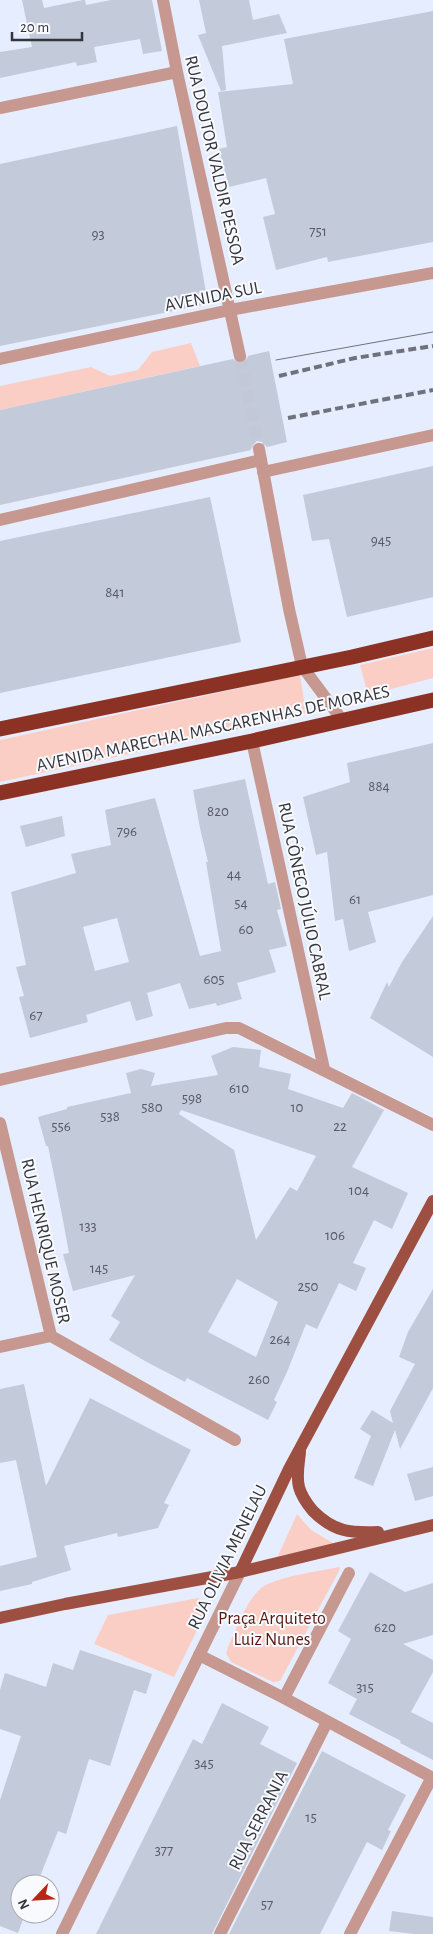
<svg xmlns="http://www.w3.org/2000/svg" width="433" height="1934" font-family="'Alegreya Sans',sans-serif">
	<rect width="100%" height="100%" fill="#e6edfe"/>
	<g fill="#fbcec5">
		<polygon points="191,343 200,366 0,410 0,386 91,367 110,376 138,370 152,352"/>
		<polygon points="433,648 433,678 368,695 360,665"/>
		<polygon points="300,675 306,713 139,752 0,782 0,740"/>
		<polygon points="297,1514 311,1530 333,1543 331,1546 278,1556"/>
		<path d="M339,1567L340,1569L280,1681L273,1682L231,1662L226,1653L228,1647C237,1628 245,1603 260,1589C273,1577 321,1571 339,1567Z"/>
		<polygon points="198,1598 206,1606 206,1612 174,1677 94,1644 108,1615"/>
	</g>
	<g fill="#c3cada" fill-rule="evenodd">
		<polygon points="22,0 42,0 44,8 83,0 85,0 86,5 111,0 152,0 162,51 143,54 140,39 94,47 97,62 77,66 76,62 0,78 0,52 32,47"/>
		<polygon points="199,0 249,0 253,20 279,14 287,33 222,46 226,90 221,91 198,35 206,33"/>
		<polygon points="433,11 433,242 328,262 327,257 276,270 263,217 275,214 266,178 229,187 219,149 227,147 218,92 293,84 284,39"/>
		<polygon points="177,126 208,304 0,346 0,164"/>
		<polygon points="269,351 287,442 267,447 262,442 257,441 252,446 251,450 0,505 0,410 233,359 237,364 241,364 246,362 248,356"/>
		<polygon points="433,466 433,597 347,617 329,539 312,541 303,495"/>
		<polygon points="210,497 241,642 0,693 0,541"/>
		<polygon points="433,743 433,895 368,912 376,942 349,951 343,919 335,921 327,852 316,855 303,797 350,782 347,763"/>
		<path d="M245,779L268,884L275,882L281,909L277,910L287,946L269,950L276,972L237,983L242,999L217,1006L216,1003L189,1009L180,983L147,993L153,1016L136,1021L130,1001L86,1015L88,1022L30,1038L19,997L24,996L16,967L26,965L11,892L76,873L71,854L111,845L105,810L155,798L200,956L221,951L206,862H208L200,828L193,790ZM117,918L129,962L95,971L83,927Z"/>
		<polygon points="62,816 65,836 26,847 20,826"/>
		<polygon points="433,916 433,1057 370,1018 387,982 389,987 402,962"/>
		<path d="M233,1047L261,1050L259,1067L291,1074L288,1089L343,1108L352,1093L384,1110L352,1167L408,1193L392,1229L374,1220L353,1263L366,1268L356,1291L339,1283L317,1329L306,1324L287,1372L274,1400L277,1402L268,1420L187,1378L185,1382L145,1361L109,1340L120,1322L111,1316L135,1275L73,1291L63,1254L69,1253L62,1215L48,1146H46L38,1117L67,1109V1107L131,1093L126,1073L141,1069L155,1073L151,1086L218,1075L211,1056ZM181,1110L316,1156L297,1191L290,1187L256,1240L234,1150L179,1114ZM237,1279L278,1302L256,1357L208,1332Z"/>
		<polygon points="433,1289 433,1388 400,1449 395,1430 373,1486 354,1478 371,1436 360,1429 372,1410 393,1423 390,1411 415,1364 399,1357 408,1332"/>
		<polygon points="24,1384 46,1486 90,1398 191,1450 164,1503 169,1505 158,1528 118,1537 117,1533 64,1546 71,1570 32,1582 32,1584 0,1591 0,1566 37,1557 16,1460 0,1463 0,1389"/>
		<polygon points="433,1467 433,1496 415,1501 407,1474"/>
		<polygon points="370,1572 405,1592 433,1583 433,1635 403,1644 433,1660 433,1672 411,1712 433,1723 433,1760 400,1743 401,1741 349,1714 357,1699 328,1683 351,1639 338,1631"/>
		<polygon points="80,1650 152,1674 146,1694 134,1690 110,1766 89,1759 66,1834 58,1831 37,1884 20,1884 20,1914 25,1914 18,1933 0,1926 0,1800 21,1736 0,1729 0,1690 5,1673 46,1687 53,1663 73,1670"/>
		<polygon points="222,1703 269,1727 260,1744 297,1763 212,1934 96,1934 193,1739 202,1744"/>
		<polygon points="322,1751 406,1795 388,1830 391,1831 382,1850 367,1842 320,1934 229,1934"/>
		<polygon points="392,1911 433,1917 433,1934 415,1934 389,1931"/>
	</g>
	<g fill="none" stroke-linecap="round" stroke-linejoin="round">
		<polyline stroke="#c2c8d7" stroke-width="12" stroke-dasharray="12 6" stroke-linecap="butt" points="240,356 259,449"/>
		<g stroke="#c6988f" stroke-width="12">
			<polyline points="163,0 177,72 240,356"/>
			<polyline points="0,108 177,72"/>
			<polyline points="0,359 230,310 433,273"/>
			<polyline points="259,449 289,609 302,666 342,720"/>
			<polyline points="263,472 433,435"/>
			<polyline points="0,520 261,460"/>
			<polyline points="252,741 324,1069"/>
			<polyline points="0,1080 226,1028 239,1028 433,1125"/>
			<polyline points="0,1123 51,1336 235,1440"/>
			<polyline points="0,1347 51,1336"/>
			<polyline points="199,1655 284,1698 433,1778"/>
			<polyline points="284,1698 349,1573"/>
			<polyline points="62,1934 240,1572"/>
			<polyline points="220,1934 327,1722"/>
			<polyline points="350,1934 432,1777"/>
		</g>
		<g stroke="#9d4f42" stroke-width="12">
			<path d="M300,1452C299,1463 296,1476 299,1487C301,1495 308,1505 313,1511C334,1532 350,1533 378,1532"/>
			<polyline points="240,1572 289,1469 433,1201"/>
			<polyline points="0,1618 65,1604 240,1572 433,1525"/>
		</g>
		<g stroke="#8c3225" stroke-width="15">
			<polyline points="0,729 352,657 433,638"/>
			<polyline points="0,793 252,741 433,700"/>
		</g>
		<polyline stroke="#6e727c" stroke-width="1" points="276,360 433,332"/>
		<g stroke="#6e727c" stroke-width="4" stroke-dasharray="8 4" stroke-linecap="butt">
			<polyline points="279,376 355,358 433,346"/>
			<polyline points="288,418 433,390"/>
		</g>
	</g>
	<g text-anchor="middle" stroke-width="4" stroke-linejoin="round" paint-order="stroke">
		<g font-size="15" fill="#575a64">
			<text x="318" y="236">751</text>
			<text x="98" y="239">93</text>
			<text x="381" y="545">945</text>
			<text x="115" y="597">841</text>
			<text x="379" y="791">884</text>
			<text x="218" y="816">820</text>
			<text x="127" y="836">796</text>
			<text x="234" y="879">44</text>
			<text x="355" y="904">61</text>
			<text x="241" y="908">54</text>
			<text x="246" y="934">60</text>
			<text x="214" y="984">605</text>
			<text x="36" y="1020">67</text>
			<text x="239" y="1093">610</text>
			<text x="192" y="1103">598</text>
			<text x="152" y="1112">580</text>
			<text x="297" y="1112">10</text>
			<text x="110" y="1121">538</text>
			<text x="61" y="1131">556</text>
			<text x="340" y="1131">22</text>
			<text x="359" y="1195">104</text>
			<text x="88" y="1231">133</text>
			<text x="335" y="1240">106</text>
			<text x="99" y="1273">145</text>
			<text x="308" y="1291">250</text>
			<text x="280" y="1344">264</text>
			<text x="259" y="1384">260</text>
			<text x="385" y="1632">620</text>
			<text x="365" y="1692">315</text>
			<text x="204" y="1768">345</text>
			<text x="311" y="1822">15</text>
			<text x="164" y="1855">377</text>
			<text x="267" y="1909">57</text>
		</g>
		<g font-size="18" fill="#33353c" stroke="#f9fafe">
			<text transform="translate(215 160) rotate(77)" y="6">RUA DOUTOR VALDIR PESSOA</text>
			<text transform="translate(213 296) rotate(-11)" y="6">AVENIDA SUL</text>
			<text transform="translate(213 728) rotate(-12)" y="6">AVENIDA MARECHAL MASCARENHAS DE MORAES</text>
			<text transform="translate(305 901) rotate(78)" y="6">RUA CÔNEGO JÚLIO CABRAL</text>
			<text transform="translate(46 1241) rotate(77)" y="6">RUA HENRIQUE MOSER</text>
			<text transform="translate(227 1557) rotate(-64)" y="6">RUA OLIVIA MENELAU</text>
			<text transform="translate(258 1820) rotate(-63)" y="6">RUA SERRANIA</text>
		</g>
		<g font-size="18" fill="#58180f" stroke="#f9fafe">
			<text x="272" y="1624">Praça Arquiteto<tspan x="272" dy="21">Luiz Nunes</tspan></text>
		</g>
	</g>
	<g transform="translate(35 1899) rotate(245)"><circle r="24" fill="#f9fafe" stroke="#aaabb0"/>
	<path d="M0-4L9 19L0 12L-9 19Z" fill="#b52816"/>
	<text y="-8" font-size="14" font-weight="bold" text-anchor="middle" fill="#33353c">N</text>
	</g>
	<path d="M12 32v8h70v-8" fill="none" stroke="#33353c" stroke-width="2.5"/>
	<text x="20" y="32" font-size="15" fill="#33353c" stroke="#f9fafe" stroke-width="4" paint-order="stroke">20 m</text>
</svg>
